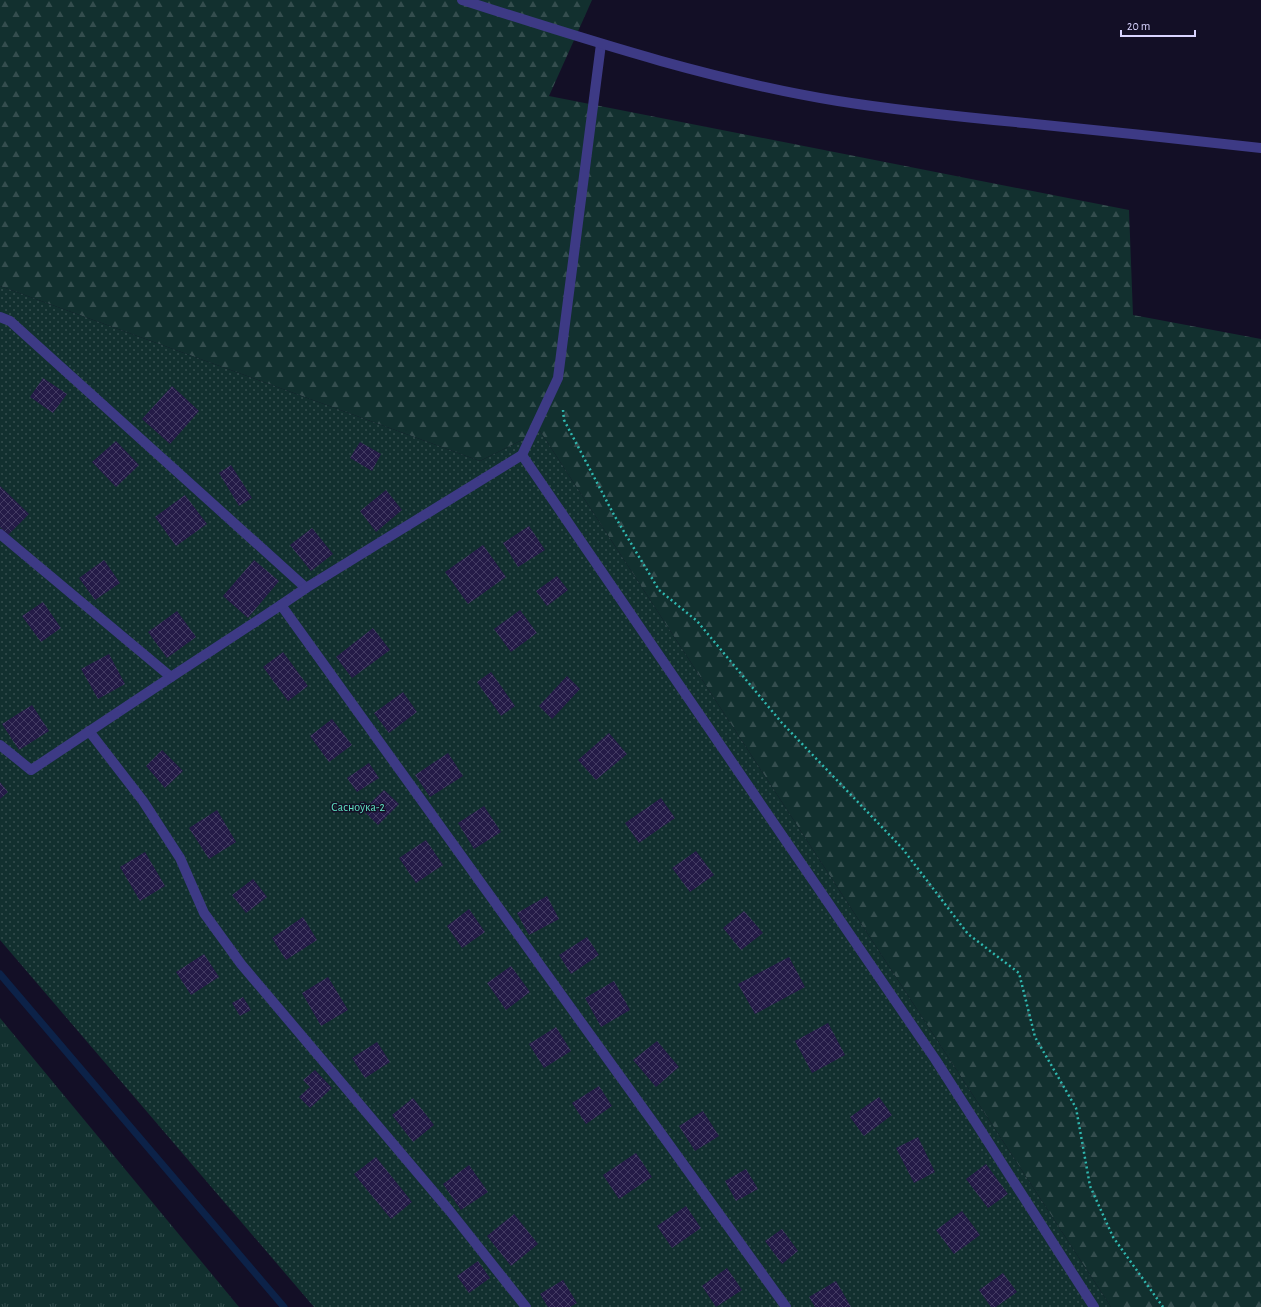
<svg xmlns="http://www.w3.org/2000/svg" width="1261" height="1307" font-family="'Alegreya Sans',sans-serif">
	<defs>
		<pattern id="grass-tufts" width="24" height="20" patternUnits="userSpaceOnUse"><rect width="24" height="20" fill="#12302f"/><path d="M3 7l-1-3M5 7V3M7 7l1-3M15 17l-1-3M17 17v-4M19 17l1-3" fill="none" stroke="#344d4e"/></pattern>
		<pattern id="forest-firs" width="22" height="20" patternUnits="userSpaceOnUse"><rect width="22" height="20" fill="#12302f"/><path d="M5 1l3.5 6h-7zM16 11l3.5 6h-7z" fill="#344d4e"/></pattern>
		<pattern id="park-dots" width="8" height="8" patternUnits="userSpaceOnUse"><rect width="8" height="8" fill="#12302f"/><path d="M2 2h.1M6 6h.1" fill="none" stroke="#344d4e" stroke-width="1.8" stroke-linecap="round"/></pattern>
		<pattern id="building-cross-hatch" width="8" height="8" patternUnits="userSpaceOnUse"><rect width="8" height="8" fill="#241b47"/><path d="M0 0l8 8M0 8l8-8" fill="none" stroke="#433b63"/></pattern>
	</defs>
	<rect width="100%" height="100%" fill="#130f26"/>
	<polygon fill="url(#grass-tufts)" points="0,1018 239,1307 0,1307"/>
	<polygon fill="url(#forest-firs)" points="0,0 592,0 549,96 1129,210 1133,315 1261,339 1261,1307 1111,1307 540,431 480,461 0,286"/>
	<polygon fill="url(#park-dots)" points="0,286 480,461 540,431 1111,1307 314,1307 0,940"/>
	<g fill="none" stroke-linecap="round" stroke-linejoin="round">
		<polyline stroke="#0c2248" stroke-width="7" points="0,974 284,1307"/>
	</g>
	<g fill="url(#building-cross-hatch)">
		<polygon points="43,378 67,394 53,413 30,397"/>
		<polygon points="172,386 199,411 170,444 142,419"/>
		<polygon points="116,441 139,465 116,487 92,462"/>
		<polygon points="360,442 381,454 372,471 350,458"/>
		<polygon points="231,465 252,498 239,506 219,473"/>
		<polygon points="0,486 29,514 8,535 0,527"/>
		<polygon points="386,490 402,510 376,532 360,511"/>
		<polygon points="185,495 207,524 176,546 155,517"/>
		<polygon points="529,526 545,550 518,567 503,543"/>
		<polygon points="312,528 333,554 311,571 290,545"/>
		<polygon points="483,545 506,577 468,604 445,572"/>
		<polygon points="104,560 120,583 95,600 79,578"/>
		<polygon points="254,560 279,581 248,618 223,596"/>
		<polygon points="557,576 568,590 547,606 536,591"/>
		<polygon points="43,602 61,628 41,642 22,616"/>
		<polygon points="520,610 537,633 511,652 494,629"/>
		<polygon points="177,611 196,637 167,658 148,632"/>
		<polygon points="373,628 390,650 352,678 336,657"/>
		<polygon points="283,652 308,686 288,701 263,667"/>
		<polygon points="109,654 125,684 98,699 81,669"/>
		<polygon points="491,672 515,706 501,716 477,682"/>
		<polygon points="567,676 580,689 552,719 539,706"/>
		<polygon points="403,692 417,712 389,733 374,713"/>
		<polygon points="32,705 49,731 19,750 2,724"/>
		<polygon points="332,719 352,745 329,762 310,736"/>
		<polygon points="609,733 627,754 596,780 578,760"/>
		<polygon points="162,750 183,771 165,788 146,766"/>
		<polygon points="448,753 463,776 430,797 415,775"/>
		<polygon points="369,763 379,778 357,792 347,778"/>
		<polygon points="0,782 8,792 0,799"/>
		<polygon points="384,790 399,804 378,825 363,810"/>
		<polygon points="661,798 675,818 639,843 625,823"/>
		<polygon points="484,806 501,832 474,849 458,823"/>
		<polygon points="217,810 236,842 209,859 189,828"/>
		<polygon points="426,840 443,865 416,883 399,858"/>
		<polygon points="696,851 714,875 690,892 672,868"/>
		<polygon points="145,852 165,886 140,901 120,867"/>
		<polygon points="253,879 267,897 246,913 232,895"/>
		<polygon points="547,896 559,919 529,935 517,913"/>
		<polygon points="469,909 485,932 462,948 447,926"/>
		<polygon points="744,911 763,933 741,950 723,928"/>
		<polygon points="303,917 317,940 286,960 272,938"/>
		<polygon points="587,937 599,955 571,974 559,955"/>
		<polygon points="204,954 219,977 191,995 176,972"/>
		<polygon points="789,957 805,987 755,1014 738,984"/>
		<polygon points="511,966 530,992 506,1010 487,983"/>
		<polygon points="328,977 348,1010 321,1026 302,993"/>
		<polygon points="614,981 630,1010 601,1027 585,998"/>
		<polygon points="243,997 251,1010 240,1016 232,1003"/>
		<polygon points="828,1023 845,1055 812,1073 795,1041"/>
		<polygon points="556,1027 571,1051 544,1068 529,1044"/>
		<polygon points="657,1041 679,1067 656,1087 633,1060"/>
		<polygon points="377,1042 390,1062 365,1078 352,1058"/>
		<polygon points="315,1070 332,1088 310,1108 299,1097 310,1087 303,1080"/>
		<polygon points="599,1086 612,1106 586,1124 572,1103"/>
		<polygon points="879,1097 892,1115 864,1136 850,1117"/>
		<polygon points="413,1098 434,1125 413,1142 392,1115"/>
		<polygon points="703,1111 719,1136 695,1151 679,1126"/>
		<polygon points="918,1137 935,1172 914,1183 896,1148"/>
		<polygon points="636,1153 652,1177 619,1199 603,1175"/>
		<polygon points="376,1157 412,1202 391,1219 354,1174"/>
		<polygon points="986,1164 1008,1194 988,1208 966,1179"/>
		<polygon points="469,1165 488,1192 461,1210 443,1184"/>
		<polygon points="746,1169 758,1189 736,1201 725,1181"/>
		<polygon points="686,1206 701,1228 672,1248 657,1226"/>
		<polygon points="962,1211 980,1235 954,1254 936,1230"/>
		<polygon points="514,1214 538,1244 511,1266 487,1236"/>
		<polygon points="782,1229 798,1251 782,1264 765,1241"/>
		<polygon points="478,1261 490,1278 469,1293 457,1276"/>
		<polygon points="727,1268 742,1290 716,1307 702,1286"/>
		<polygon points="1003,1273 1017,1292 996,1307 991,1307 979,1290"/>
		<polygon points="563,1280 577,1303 570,1307 548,1307 540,1294"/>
		<polygon points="836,1281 851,1307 815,1307 809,1297"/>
	</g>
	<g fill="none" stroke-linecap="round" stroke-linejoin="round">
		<polyline stroke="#2fb8b0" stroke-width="2.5" stroke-dasharray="2 3" stroke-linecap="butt" points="563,410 564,420 614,515 659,590 697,621 782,723 902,848 968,934 1019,973 1035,1037 1076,1108 1090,1186 1113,1237 1163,1307"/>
		<g stroke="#3d3a85" stroke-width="10">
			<polyline points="0,317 10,321 306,588"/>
			<polyline points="522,455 935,1059 1094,1307"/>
			<polyline points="0,534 171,677"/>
			<polyline points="89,731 143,801 180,858 204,913 241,964 449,1210 526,1307"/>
			<polyline points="0,745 31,770 171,677 281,605 786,1307"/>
		</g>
		<polyline stroke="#3d3a85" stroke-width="10" points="281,605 306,588 522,455 558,378 601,44"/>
		<path stroke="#3d3a85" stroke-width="10" d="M462,0C585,39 709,80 838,101C900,111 962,117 1025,123C1104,131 1182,139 1261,148"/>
	</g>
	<g text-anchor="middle" stroke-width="3" stroke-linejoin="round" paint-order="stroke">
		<g font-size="12" fill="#5fe0c0" stroke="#130f26">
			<text x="358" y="811">Сасноўка-2</text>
		</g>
	</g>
	<path d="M1121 30v6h74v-6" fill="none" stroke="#d9d4ff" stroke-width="2"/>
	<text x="1127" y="30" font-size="12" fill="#d9d4ff" stroke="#130f26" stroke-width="3" paint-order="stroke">20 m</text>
</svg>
